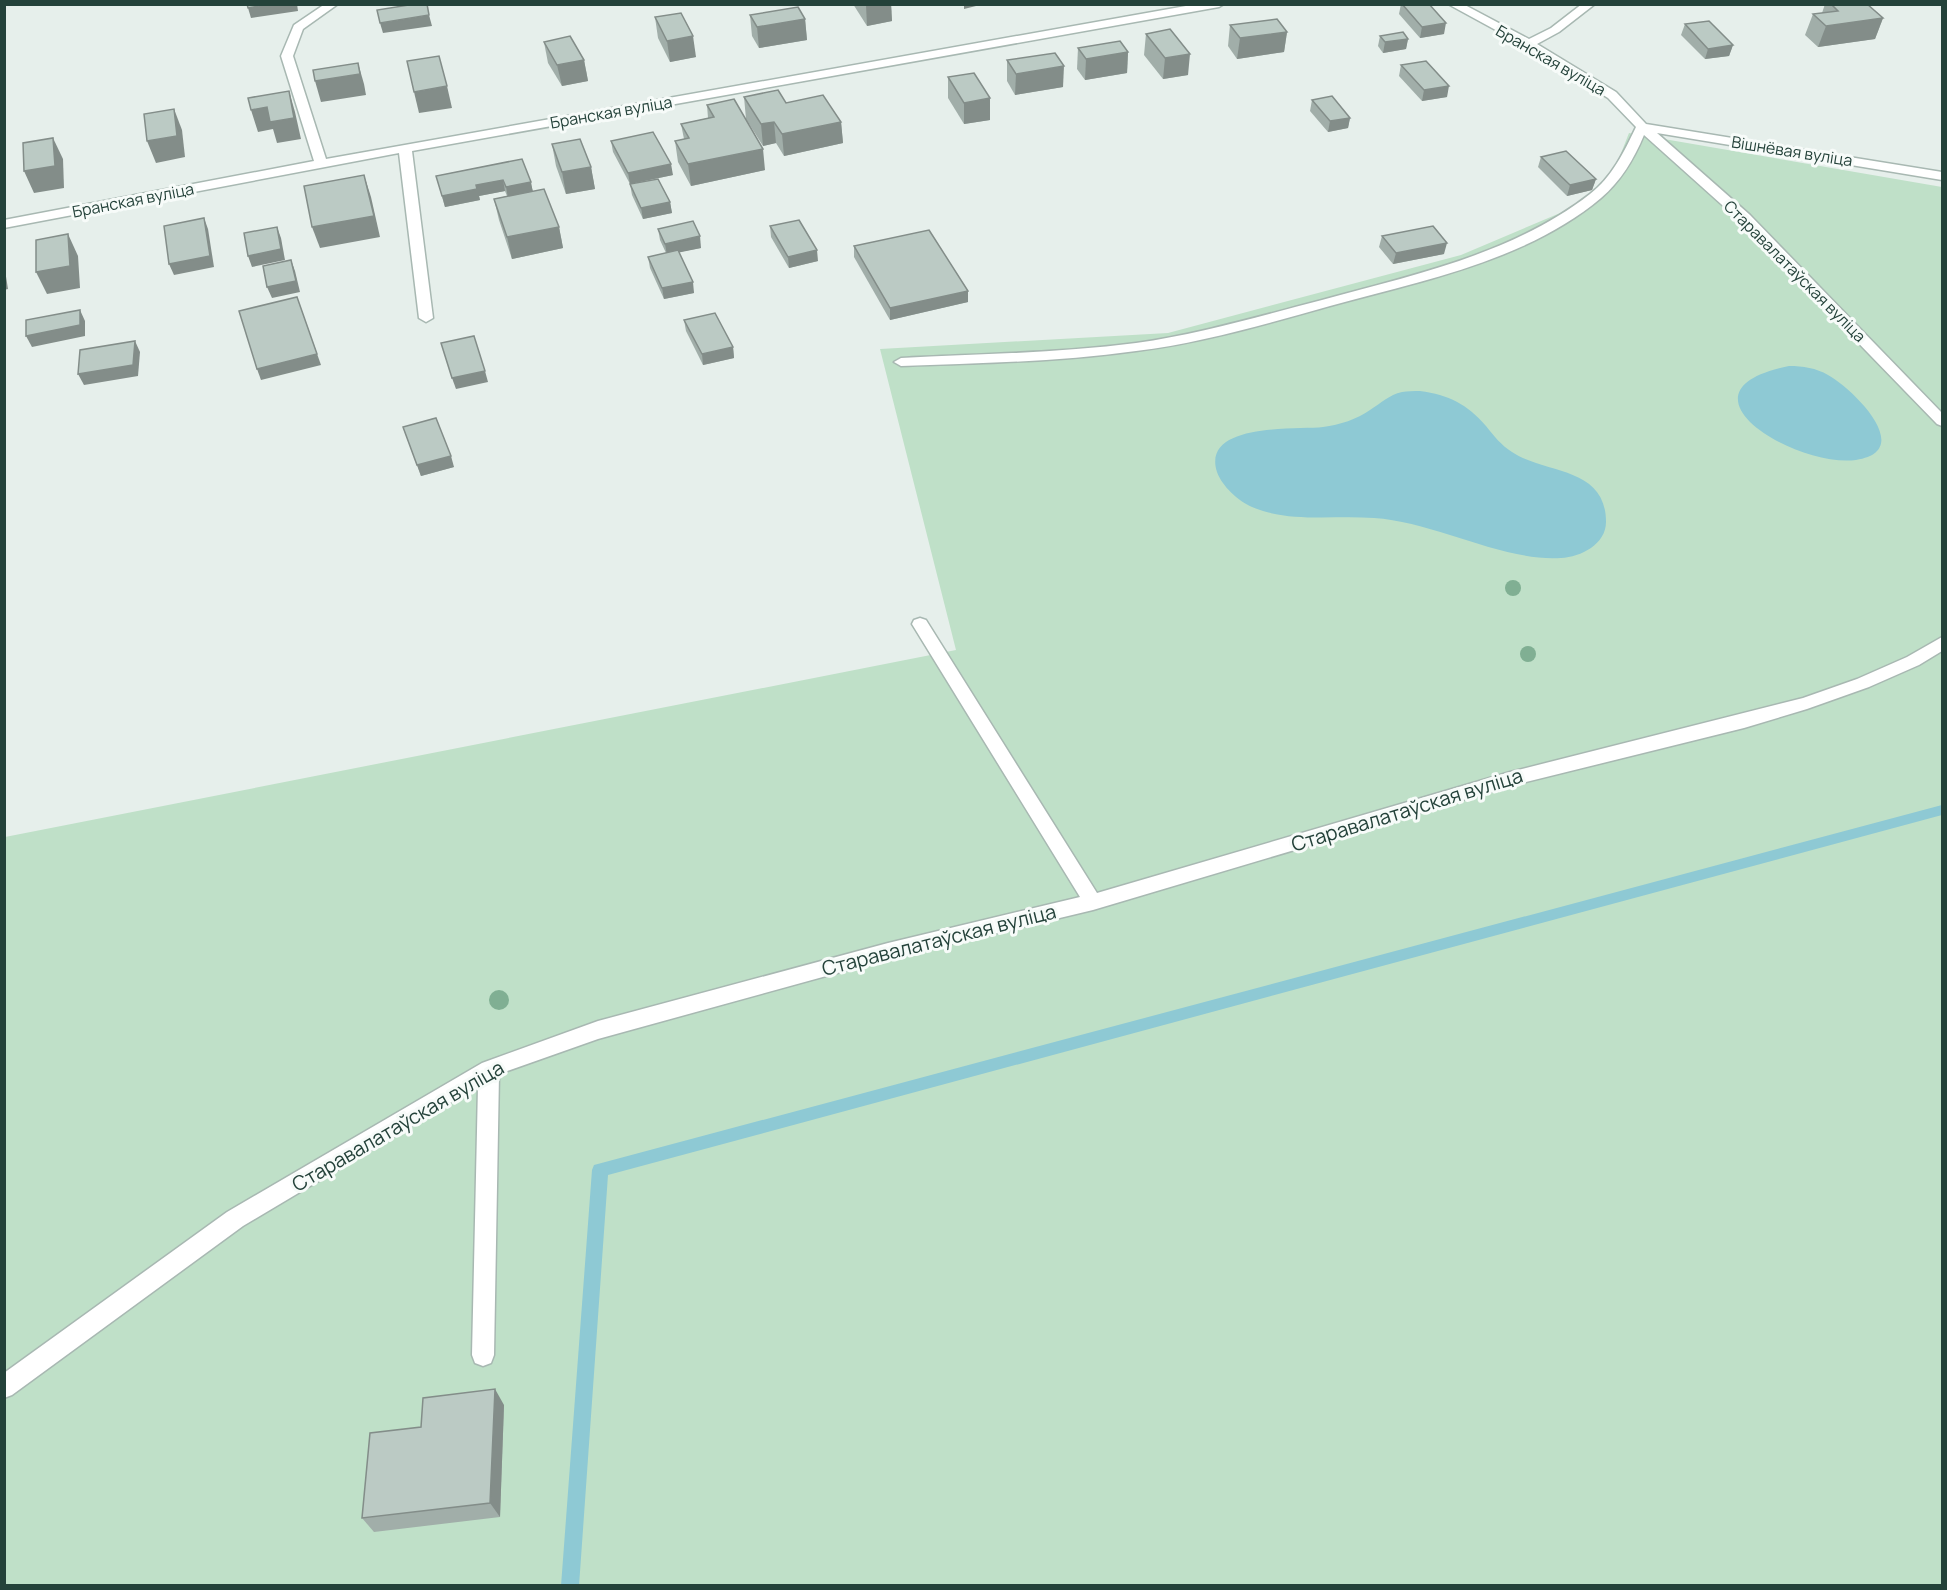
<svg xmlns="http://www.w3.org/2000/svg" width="1947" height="1590" font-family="Manrope,sans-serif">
	<rect width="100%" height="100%" fill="#e6efeb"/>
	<polygon fill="#bfe0c8" points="1629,133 1942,187 1942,1585 5,1586 5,837 956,650 880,349 1168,333 1461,255 1572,208 1606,180 1616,166"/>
	<g fill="#8ec9d4">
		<path d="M1789,366C1803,366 1816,368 1828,375C1852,388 1917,451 1856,460C1796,468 1666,391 1789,366Z"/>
		<path d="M1420,391C1449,395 1467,404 1486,426C1494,436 1501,445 1512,452C1545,474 1606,466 1606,522C1606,544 1581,557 1561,558C1504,562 1435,522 1374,518C1334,515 1289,523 1252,507C1238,501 1222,486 1217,472C1201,422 1298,430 1323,427C1340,425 1357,419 1370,410C1381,403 1389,395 1402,392C1407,391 1414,391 1420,391Z"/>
	</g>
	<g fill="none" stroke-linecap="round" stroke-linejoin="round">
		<polygon fill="#8ec9d4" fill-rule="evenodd" points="1942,805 1942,815 608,1175 579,1586 561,1586 592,1170 594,1165"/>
		<defs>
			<g id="minor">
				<polygon points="325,4 338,4 303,29 293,56 326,159 1197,4 1224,4 1219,7 412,151 433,318 426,322 419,318 399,153 4,228 4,220 314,161 281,56 294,25"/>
				<path d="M1448,4H1463L1529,39L1551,28L1582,4H1595L1559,32L1537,44L1616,92L1646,124L1942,172V180L1657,133L1750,215L1942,413V426L1937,424L1740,221L1644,135C1634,159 1621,181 1601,198C1526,261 1421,281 1330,306C1266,324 1202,343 1136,351C1058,362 979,363 901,366L894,362L901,358C979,354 1058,353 1136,343C1199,334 1260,316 1322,300C1413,275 1513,254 1590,194C1612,177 1624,152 1636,127L1608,98L1525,46Z"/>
				<polygon points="920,618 926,620 1097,893 1510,772 1803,698 1857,679 1907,657 1942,637 1942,651 1919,665 1869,687 1807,709 1744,728 1510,786 1093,910 888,959 598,1039 499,1074 494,1355 491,1363 483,1366 475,1363 472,1355 478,1086 243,1226 12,1395 4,1398 4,1373 227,1212 482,1063 598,1021 888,943 1080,897 912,624 914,620"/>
			</g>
		</defs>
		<use href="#minor" stroke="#a8b8b2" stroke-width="3"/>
		<use href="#minor" fill="#fff" fill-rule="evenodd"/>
	</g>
	<g fill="#80af93">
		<circle cx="1513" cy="588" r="8"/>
		<circle cx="1528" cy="654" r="8"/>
		<circle cx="499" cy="1000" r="10"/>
	</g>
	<g fill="#a1aea9">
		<polygon points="853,4 891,4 892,21 867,26"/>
		<polygon points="1401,4 1429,4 1444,34 1420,38 1399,14"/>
		<polygon points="1825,4 1867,4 1883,18 1875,39 1818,47 1805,35 1813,14 1822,13"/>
		<polygon points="750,15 805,19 807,40 759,48 752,36"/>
		<polygon points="655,17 696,57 670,62 658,38"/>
		<polygon points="1685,24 1733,45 1729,56 1705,59 1681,35"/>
		<polygon points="1230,25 1287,32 1284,52 1237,59 1228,46"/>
		<polygon points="1146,34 1188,75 1163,79 1144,55"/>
		<polygon points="1380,36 1408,39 1406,49 1383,53 1378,46"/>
		<polygon points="544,42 584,60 588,81 562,86 548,63"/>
		<polygon points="1078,48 1128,52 1127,73 1085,80 1077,69"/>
		<polygon points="1007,60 1063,87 1015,95 1007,81"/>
		<polygon points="1401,65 1447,97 1422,101 1399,76"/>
		<polygon points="948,77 990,120 964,124 948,98"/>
		<polygon points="744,97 786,103 841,122 843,143 784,156 776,143 763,146 746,119"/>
		<polygon points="1312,100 1350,118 1348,128 1328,132 1310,111"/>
		<polygon points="707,105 765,170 691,186 678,162 675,141 684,139 681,124 708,118"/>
		<polygon points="611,141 673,175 630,184 613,152"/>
		<polygon points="552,144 591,167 595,189 566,194 556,166"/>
		<polygon points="1541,157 1596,179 1592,190 1567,196 1538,167"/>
		<polygon points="522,159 533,191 559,227 563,248 512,259 499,220 494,199 507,196 505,191 479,196 480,200 445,207 436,176"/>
		<polygon points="630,184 670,202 672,213 643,219 632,195"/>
		<polygon points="770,226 818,261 789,268 771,237"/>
		<polygon points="658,229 701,248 679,252 694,293 664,299 650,268 648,257 666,253 660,240"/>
		<polygon points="1382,236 1444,254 1393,264 1379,247"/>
		<polygon points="854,246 968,291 968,302 890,320 854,257"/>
		<polygon points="684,320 733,347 734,358 703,365 686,331"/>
		<polygon points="403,427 454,467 421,476"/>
		<polygon points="504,1405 500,1517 374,1532 362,1518 421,1427"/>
	</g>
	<g fill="#838d89">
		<polygon points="270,4 297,4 298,11 251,18 248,8"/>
		<polygon points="891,4 892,21 867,26 866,5"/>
		<polygon points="964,4 984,4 964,9"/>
		<polygon points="429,15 432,26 383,33 380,23"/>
		<polygon points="1883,18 1875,39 1818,47 1826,26"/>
		<polygon points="805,19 807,40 759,48 757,27"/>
		<polygon points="1446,23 1444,34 1420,38 1422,27"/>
		<polygon points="1287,32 1284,52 1237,59 1240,38"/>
		<polygon points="693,36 696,57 670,62 667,41"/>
		<polygon points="1408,39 1406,49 1383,53 1385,42"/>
		<polygon points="1733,45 1729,56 1705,59 1708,49"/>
		<polygon points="1128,52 1127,73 1085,80 1086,59"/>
		<polygon points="1190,54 1188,75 1163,79 1165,58"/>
		<polygon points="584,60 588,81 562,86 557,65"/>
		<polygon points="358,63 364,84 366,95 321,102 315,81"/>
		<polygon points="1064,66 1063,87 1015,95 1016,74"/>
		<polygon points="447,86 452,108 419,113 414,92"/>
		<polygon points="1449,86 1447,97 1422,101 1424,90"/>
		<polygon points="289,91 295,112 301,139 277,143 273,129 258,132 251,110"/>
		<polygon points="990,98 990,120 964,124 964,103"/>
		<polygon points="174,109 182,130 185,157 156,163 147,141"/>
		<polygon points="1350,118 1348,128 1328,132 1330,121"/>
		<polygon points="774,122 776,143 763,146 761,124"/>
		<polygon points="841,122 843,143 784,156 782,134"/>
		<polygon points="53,138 63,159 64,188 34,193 24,171"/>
		<polygon points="763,149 765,170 691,186 688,164"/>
		<polygon points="671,164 673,175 630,184 628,173"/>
		<polygon points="591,167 595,189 566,194 562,172"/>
		<polygon points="364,175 371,197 380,237 320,248 312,227"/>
		<polygon points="1596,179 1592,190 1567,196 1570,185"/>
		<polygon points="503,180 505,191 479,196 480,200 445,207 442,196 476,185"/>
		<polygon points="531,182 533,193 508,198 506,187"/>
		<polygon points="670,202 672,213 643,219 641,208"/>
		<polygon points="204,218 208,229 214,267 174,275 169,264"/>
		<polygon points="277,227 281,238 285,260 252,267 248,256"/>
		<polygon points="559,227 563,248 512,259 507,237"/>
		<polygon points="68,234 78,256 80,288 47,294 36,272"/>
		<polygon points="700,236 701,248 667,255 665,244"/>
		<polygon points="1447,243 1444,254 1393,264 1396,253"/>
		<polygon points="817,250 818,261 789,268 788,257"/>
		<polygon points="291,260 295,271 300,292 272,298 267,287"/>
		<polygon points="4,264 8,289 4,290"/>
		<polygon points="693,282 694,293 664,299 662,288"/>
		<polygon points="968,291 968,302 890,320 890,308"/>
		<polygon points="297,297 321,365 261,380 257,369"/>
		<polygon points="80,310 85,321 85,336 32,347 26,336"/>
		<polygon points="135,341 140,352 138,376 84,385 78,374"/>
		<polygon points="733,347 734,358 703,365 702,354"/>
		<polygon points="485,371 488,382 456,389 452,378"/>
		<polygon points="451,456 454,467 421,476 417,465"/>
		<polygon points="495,1389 504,1405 500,1517 490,1503"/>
	</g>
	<g fill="#bbcac4" stroke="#838d89" stroke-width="1.5">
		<polygon points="247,4 270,4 248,8"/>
		<polygon points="415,4 427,4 429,15 380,23 377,10"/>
		<polygon points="1402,4 1429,4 1446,23 1422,27"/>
		<polygon points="1831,4 1867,4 1883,18 1826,26 1813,14 1838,11"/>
		<polygon points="798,7 805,19 757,27 750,15"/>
		<polygon points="681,13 693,36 667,41 655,17"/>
		<polygon points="1277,19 1287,32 1240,38 1230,25"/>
		<polygon points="1709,21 1733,45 1708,49 1685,24"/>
		<polygon points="1170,29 1190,54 1165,58 1146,34"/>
		<polygon points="1403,32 1408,39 1385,42 1380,36"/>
		<polygon points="570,36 584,60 557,65 544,42"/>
		<polygon points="1120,41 1128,52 1086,59 1078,48"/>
		<polygon points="1055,53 1064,66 1016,74 1007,60"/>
		<polygon points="439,56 447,86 414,92 407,61"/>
		<polygon points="1426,61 1449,86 1424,90 1401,65"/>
		<polygon points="358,63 360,74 315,81 313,70"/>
		<polygon points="974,73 990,98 964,103 948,77"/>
		<polygon points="778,90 786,103 823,95 841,122 782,134 774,122 761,124 744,97"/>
		<polygon points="289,91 294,118 270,122 267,107 251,110 248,98"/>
		<polygon points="1332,96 1350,118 1330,121 1312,100"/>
		<polygon points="734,99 763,149 688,164 675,141 689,138 681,124 714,117 707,105"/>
		<polygon points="174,109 177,136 147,141 144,114"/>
		<polygon points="653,132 671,164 628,173 611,141"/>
		<polygon points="53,138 55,166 24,171 23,143"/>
		<polygon points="580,139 591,167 562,172 552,144"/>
		<polygon points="1566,151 1596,179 1570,185 1541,157"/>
		<polygon points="522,159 531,182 506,187 503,180 476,185 477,189 442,196 436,176"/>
		<polygon points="364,175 374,216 312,227 304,186"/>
		<polygon points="658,179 670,202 641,208 630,184"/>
		<polygon points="544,189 559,227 507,237 494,199"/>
		<polygon points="204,218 210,256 169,264 164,226"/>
		<polygon points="799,220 817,250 788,257 770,226"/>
		<polygon points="693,221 700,236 665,244 658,229"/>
		<polygon points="1433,226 1447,243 1396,253 1382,236"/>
		<polygon points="277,227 281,249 248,256 244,233"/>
		<polygon points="929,230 968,291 890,308 854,246"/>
		<polygon points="68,234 70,266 36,272 36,240"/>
		<polygon points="678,250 693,282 662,288 648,257"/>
		<polygon points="291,260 296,281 267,287 263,266"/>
		<polygon points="297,297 317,354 257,369 239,311"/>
		<polygon points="80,310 80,325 26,336 26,320"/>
		<polygon points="715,313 733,347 702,354 684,320"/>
		<polygon points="474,336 485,371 452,378 441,343"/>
		<polygon points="135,341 133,365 78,374 80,350"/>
		<polygon points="436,418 451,456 417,465 403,427"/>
		<polygon points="495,1389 490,1503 362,1518 370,1433 421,1427 423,1398"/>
	</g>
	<g text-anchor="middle" stroke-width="6" stroke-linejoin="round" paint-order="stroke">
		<g font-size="16" fill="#24423a" stroke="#f7fbf9">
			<text transform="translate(1551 60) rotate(30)" y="6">Бранская вуліца</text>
			<text transform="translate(611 112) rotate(-10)" y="6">Бранская вуліца</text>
			<text transform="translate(1792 151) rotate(9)" y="6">Вішнёвая вуліца</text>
			<text transform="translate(133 200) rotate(-11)" y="6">Бранская вуліца</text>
			<text transform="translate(1795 271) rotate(45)" y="6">Старавалатаўская вуліца</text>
		</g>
		<g font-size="20" fill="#24423a" stroke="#f7fbf9">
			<text transform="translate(1407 810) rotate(-17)" y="7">Старавалатаўская вуліца</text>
			<text transform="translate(939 940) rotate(-14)" y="7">Старавалатаўская вуліца</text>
			<text transform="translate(398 1126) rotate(-30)" y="7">Старавалатаўская вуліца</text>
		</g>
	</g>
	<rect width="1947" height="1590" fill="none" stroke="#24423a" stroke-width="12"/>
</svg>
